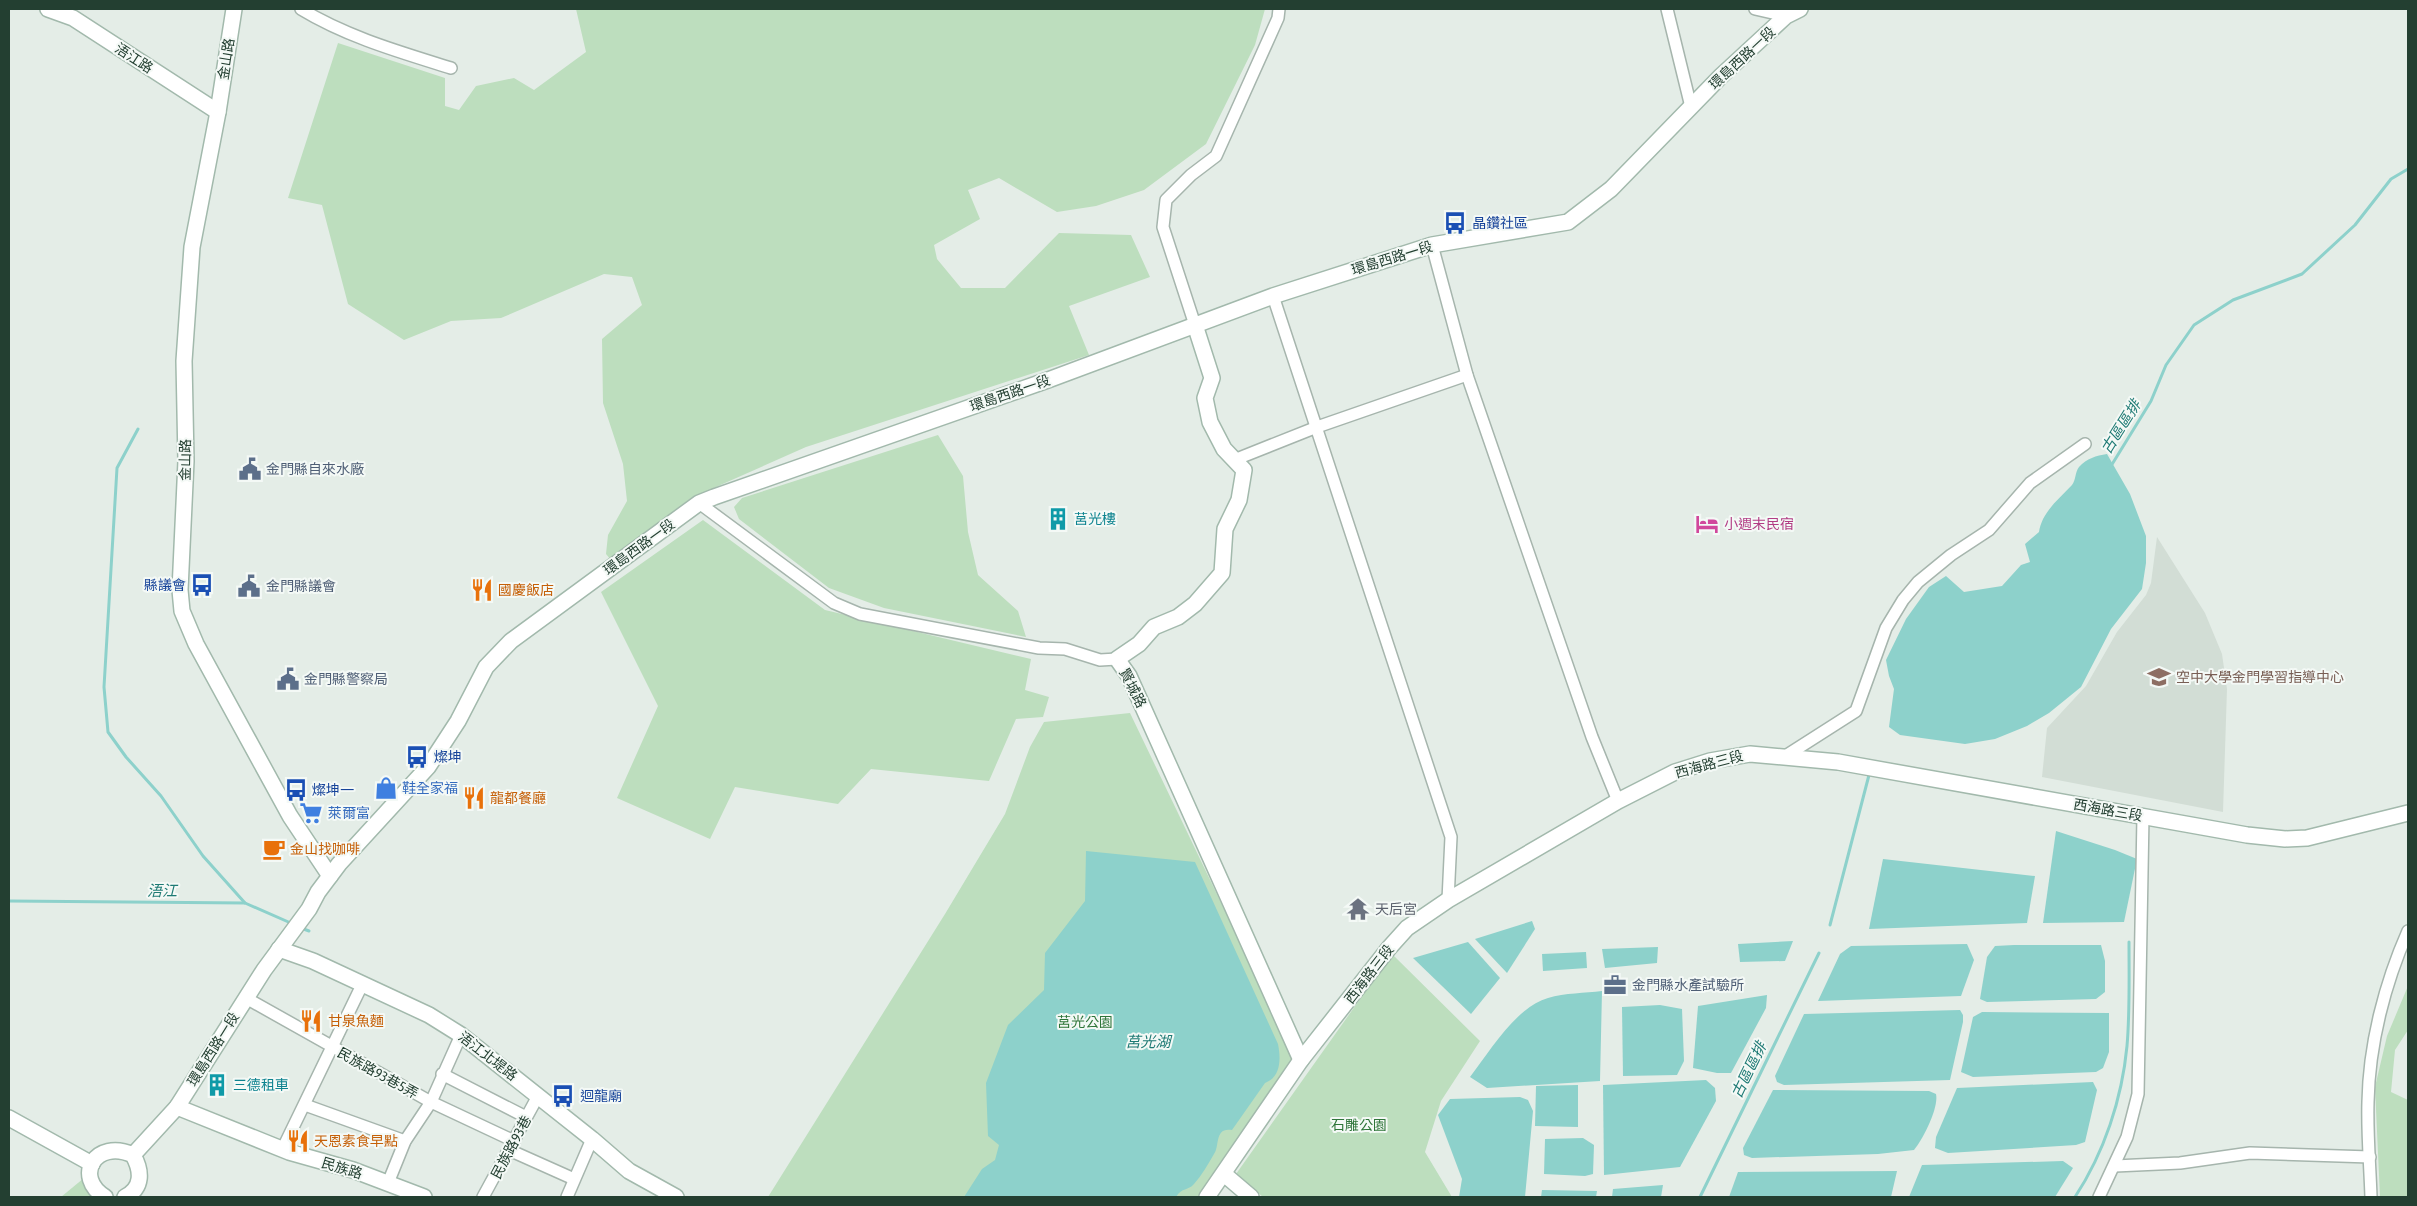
<svg xmlns="http://www.w3.org/2000/svg" width="2417" height="1206" font-family="'Asap Condensed','Noto Sans TC',sans-serif">
	<rect width="100%" height="100%" fill="#e4ede7"/>
	<polygon fill="#d2ddd5" points="2157,537 2205,613 2222,654 2227,689 2223,812 2042,777 2047,728 2086,686 2117,632 2146,595 2151,583"/>
	<g fill="#bddebe">
		<polygon points="576,9 1265,9 1255,45 1206,144 1144,190 1096,206 1057,212 999,178 968,190 980,219 934,245 937,259 961,288 1005,288 1059,233 1131,235 1150,277 1069,306 1089,355 806,447 691,498 611,560 606,554 608,535 627,501 623,464 603,403 602,339 642,305 632,277 604,274 501,318 451,321 404,340 348,304 322,205 288,198 338,43 445,78 445,106 459,110 476,86 514,78 534,90 586,52"/>
		<polygon points="938,435 963,476 968,532 978,575 1018,611 1026,637 884,608 829,588 739,519 734,507 742,498"/>
		<polygon points="703,520 825,610 1031,659 1025,690 1049,697 1043,717 1016,719 989,781 871,769 838,804 735,787 710,839 617,798 658,706 601,592"/>
		<polygon points="1130,713 1297,1061 1200,1197 768,1197 945,914 1005,814 1030,747 1044,722"/>
		<polygon points="1392,954 1480,1041 1441,1101 1425,1152 1452,1197 1263,1197 1236,1174"/>
		<polygon points="2408,986 2408,1030 2395,1050 2391,1092 2408,1100 2408,1197 2380,1197 2375,1087 2387,1036"/>
		<polygon points="84,1178 94,1197 61,1197"/>
	</g>
	<g fill="#8dd1cb">
		<path d="M2107,454L2130,494L2146,536V563L2142,589L2111,629L2081,687L2049,713L2027,726L1995,739L1965,744L1900,735L1889,727L1894,689L1889,676L1886,660L1906,619L1929,587L1946,576L1964,592L2002,586L2021,565L2030,562L2025,544L2039,532C2042,512 2058,500 2072,485C2076,480 2075,472 2079,467C2087,458 2096,456 2107,454Z"/>
		<polygon points="2056,831 2115,850 2137,859 2124,922 2043,923"/>
		<path d="M1086,851L1195,862L1278,1044C1281,1059 1281,1077 1265,1083L1232,1130C1214,1127 1220,1146 1214,1154C1208,1164 1202,1175 1194,1184C1188,1191 1182,1187 1176,1197H964L982,1169L995,1160L999,1145L988,1136L986,1083L1008,1025L1044,990L1045,953L1085,901Z"/>
		<polygon points="1883,859 2035,876 2027,923 1869,929"/>
		<polygon points="1532,921 1535,929 1507,973 1475,939"/>
		<polygon points="1793,941 1785,961 1740,962 1738,944"/>
		<polygon points="1468,942 1500,978 1471,1014 1413,958"/>
		<polygon points="1967,944 1974,960 1961,996 1818,1001 1840,954 1851,946"/>
		<polygon points="2014,945 2101,945 2105,961 2105,992 2096,999 1987,1002 1980,999 1987,957 1995,946"/>
		<polygon points="1658,947 1657,963 1605,968 1602,949"/>
		<polygon points="1586,952 1587,968 1543,971 1542,954"/>
		<path d="M1602,991L1600,1081L1487,1088L1470,1077C1490,1051 1516,1007 1548,998C1565,993 1585,993 1602,991Z"/>
		<polygon points="1767,995 1766,1008 1731,1073 1717,1073 1693,1068 1698,1006"/>
		<polygon points="1660,1005 1682,1009 1684,1061 1677,1075 1623,1076 1622,1007"/>
		<polygon points="1960,1010 1963,1015 1963,1022 1950,1080 1784,1085 1777,1082 1775,1076 1804,1014"/>
		<polygon points="1982,1012 2109,1013 2109,1052 2103,1068 2096,1072 1973,1077 1961,1072 1973,1017"/>
		<polygon points="1706,1080 1715,1088 1716,1101 1680,1167 1604,1175 1603,1085"/>
		<polygon points="2093,1082 2097,1090 2085,1142 2076,1145 1948,1153 1935,1148 1936,1137 1957,1088"/>
		<polygon points="1578,1085 1578,1127 1535,1126 1536,1086"/>
		<path d="M1773,1090L1929,1091L1936,1094C1939,1108 1923,1139 1914,1150L1878,1154L1752,1158L1744,1155L1743,1148Z"/>
		<polygon points="1520,1097 1528,1100 1533,1111 1525,1197 1459,1197 1462,1179 1438,1115 1450,1099"/>
		<polygon points="1583,1138 1594,1145 1593,1174 1585,1176 1544,1174 1545,1139"/>
		<polygon points="2063,1161 2073,1168 2055,1197 1909,1197 1922,1165"/>
		<polygon points="1897,1171 1891,1197 1729,1197 1738,1172"/>
		<polygon points="1663,1185 1661,1197 1612,1197 1613,1189"/>
		<polygon points="1542,1190 1597,1191 1596,1197 1541,1197"/>
	</g>
	<g fill="none" stroke-linecap="round" stroke-linejoin="round">
		<g stroke="#8dd1cb" stroke-width="3">
			<polyline points="138,429 117,468 104,687 108,732 126,757 161,796 203,856 245,903"/>
			<polyline points="2111,466 2151,401 2166,365 2194,325 2233,300 2302,274 2355,225 2391,179 2408,169"/>
			<polyline points="9,901 245,903 293,924"/>
			<polyline points="1830,925 1869,775"/>
			<polyline points="301,928 309,931"/>
			<polyline points="1700,1197 1819,953"/>
			<path d="M2075,1197C2104,1153 2122,1099 2127,1046C2130,1012 2129,976 2129,942"/>
		</g>
		<defs>
			<g id="street">
				<path d="M301,9C347,37 400,52 451,68"/>
				<polyline points="1667,9 1691,107"/>
				<polyline points="1755,9 1786,16 1787,10"/>
				<polyline points="1432,245 1467,375 1592,737 1618,801"/>
				<polyline points="1273,296 1451,837 1448,900"/>
				<polyline points="1195,325 1163,227 1166,200 1191,175 1216,156 1278,18 1279,9"/>
				<polyline points="1234,460 1317,427 1467,375"/>
				<polyline points="699,503 834,603 860,614 1039,648 1065,649 1100,660 1117,659"/>
				<polyline points="1784,757 1856,711 1886,628 1903,600 1918,582 1951,555 1989,530 2030,483 2085,444"/>
				<polyline points="246,998 431,1102 514,1141"/>
				<polyline points="442,1074 526,1117"/>
				<polyline points="305,1105 405,1141"/>
				<polyline points="283,1148 362,985"/>
				<polyline points="509,1150 574,1179"/>
				<polyline points="2115,1166 2180,1163 2250,1153 2370,1157"/>
				<polyline points="388,1183 405,1141 431,1102 461,1035"/>
				<polyline points="483,1197 538,1096"/>
				<polyline points="567,1197 592,1139"/>
				<polyline points="2099,1197 2127,1137 2138,1094 2143,816"/>
				<path d="M2371,1197C2370,1166 2367,1133 2368,1102C2369,1044 2385,983 2408,931"/>
			</g>
			<g id="secondary">
				<polyline points="48,9 73,18 218,112"/>
				<polyline points="234,9 218,112 192,247 184,361 186,461 180,590 182,611 196,644 290,816 330,876"/>
				<polyline points="1195,325 1212,378 1205,398 1210,422 1224,449 1244,470 1239,500 1225,529 1222,573 1195,604 1178,617 1154,627 1139,644 1117,659 1129,676 1301,1060"/>
				<polyline points="279,949 313,961 429,1015 461,1035 592,1139 629,1171 676,1197"/>
				<polyline points="177,1107 289,1152 353,1170 424,1197"/>
				<polyline points="9,1118 92,1164"/>
				<polyline points="133,1155 177,1107 264,970 309,909 318,892 339,864 428,767 458,721 486,667 511,641 699,503 714,497 1048,380 1273,296 1432,245 1568,222 1611,189 1721,76 1786,16 1800,9"/>
				<polyline points="1224,1174 1251,1197"/>
				<path d="M105,1197C73,1177 95,1138 133,1155C142,1171 143,1188 125,1197"/>
				<polyline points="1207,1197 1301,1060 1389,948 1407,928 1448,900 1618,801 1675,772 1710,761 1750,754 1838,762 2247,835 2285,839 2307,838 2408,813"/>
			</g>
		</defs>
		<use href="#street" stroke="#a6b5ad" stroke-width="14"/>
		<use href="#secondary" stroke="#a2b9ac" stroke-width="18"/>
		<use href="#street" stroke="#fff" stroke-width="11"/>
		<use href="#secondary" stroke="#fff" stroke-width="15"/>
	</g>
	<defs>
		<symbol id="bus-bare" viewBox="-9 -9 18 18"><path d="M-5-6H5V4H4V6H2V4H-2V6H-4V4H-5ZM-3.5-4V0h7V-4ZM-3.5 1.2v1.5H-2V1.2ZM2 1.2v1.5H3.5V1.2Z" fill="#1a4fb4" stroke="#f4f9f6" stroke-width="2.5" paint-order="stroke"/></symbol>
		<symbol id="civic-bare" viewBox="-9 -9 18 18"><path d="M-.6-6.5H3V-4.5H.6V-3L4-1V1h2V6H-6V1h2V-1L-.6-3ZM-1.2 2.5V6h2.4V2.5Z" fill="#5c6f8a" stroke="#f4f9f6" stroke-width="2.5" paint-order="stroke"/></symbol>
		<symbol id="building-bare" viewBox="-9 -9 18 18"><path d="M-4-6H4V6H1V3H-1V6H-4ZM-2.5-4.3h1.7v1.8h-1.7ZM.8-4.3h1.7v1.8H.8ZM-2.5-1h1.7V.8h-1.7ZM.8-1h1.7V.8H.8Z" fill="#0f9aa8" stroke="#f4f9f6" stroke-width="2.5" paint-order="stroke"/></symbol>
		<symbol id="hotel-bare" viewBox="-9 -9 18 18"><path d="M-6-4.5h1.5V1H6V5H4.5V3h-9V5H-6ZM-4 0a1.8 1.8 0 1 1 3.6 0ZM.5 0V-2.5h3Q6-2.5 6 0Z" fill="#d1479c" stroke="#f4f9f6" stroke-width="2.5" paint-order="stroke"/></symbol>
		<symbol id="restaurant-bare" viewBox="-9 -9 18 18"><path d="M-5-6h1v4h1v-4h1v4h1v-4h1v5L-1.5 .5V6h-2V.5L-5-1ZM5-6V6H3V1.5H1.5Q1.5-4 5-6Z" fill="#e8710a" stroke="#f4f9f6" stroke-width="2.5" paint-order="stroke"/></symbol>
		<symbol id="university-bare" viewBox="-9 -9 18 18"><path d="M0-5L7-2L0 1L-7-2ZM-4 1L0 2.5L4 1V4Q0 6-4 4Z" fill="#8d6e63" stroke="#f4f9f6" stroke-width="2.5" paint-order="stroke"/></symbol>
		<symbol id="shop-bare" viewBox="-9 -9 18 18"><path d="M-5-2.5h2.3a2.7 3.5 0 0 1 5.4 0H5L5.5 6h-11ZM-1.5-2.5h3a1.5 2.3 0 0 0-3 0Z" fill="#3f7fe0" stroke="#f4f9f6" stroke-width="2.5" paint-order="stroke"/></symbol>
		<symbol id="supermarket-bare" viewBox="-9 -9 18 18"><path d="M-6-5.5h2.5l.6 2H6L4.5 2H-2.5L-4.4-4H-6ZM-1.5 3.2a1.3 1.3 0 1 0 .1 0ZM3 3.2a1.3 1.3 0 1 0 .1 0Z" fill="#3f7fe0" stroke="#f4f9f6" stroke-width="2.5" paint-order="stroke"/></symbol>
		<symbol id="cafe-bare" viewBox="-9 -9 18 18"><path d="M-5.5-4.5H6V0H3Q3 3.5 0 3.5H-2.5Q-5.5 3.5-5.5 0ZM3-3.2v2h1.7v-2ZM-6 4.5H4V6H-6Z" fill="#e8710a" stroke="#f4f9f6" stroke-width="2.5" paint-order="stroke"/></symbol>
		<symbol id="temple-bare" viewBox="-9 -9 18 18"><path d="M0-6L5-2H3V0L6.5 2.5H4V6H1.5V3h-3V6H-4V2.5H-6.5L-3 0V-2H-5Z" fill="#6b7280" stroke="#f4f9f6" stroke-width="2.5" paint-order="stroke"/></symbol>
		<symbol id="office-bare" viewBox="-9 -9 18 18"><path d="M-6-3h4V-5.5h4V-3h4V5H-6ZM-1-4.5V-3h2v-1.5ZM-6 0V1H6V0Z" fill="#5c6f8a" stroke="#f4f9f6" stroke-width="2.5" paint-order="stroke"/></symbol>
	</defs>
	<g fill-rule="evenodd">
		<use href="#bus-bare" x="1439" y="207" width="32" height="32"/>
		<use href="#civic-bare" x="234" y="453" width="32" height="32"/>
		<use href="#building-bare" x="1042" y="503" width="32" height="32"/>
		<use href="#hotel-bare" x="1691" y="508" width="32" height="32"/>
		<use href="#bus-bare" x="186" y="569" width="32" height="32"/>
		<use href="#civic-bare" x="233" y="570" width="32" height="32"/>
		<use href="#restaurant-bare" x="466" y="574" width="32" height="32"/>
		<use href="#university-bare" x="2143" y="661" width="32" height="32"/>
		<use href="#civic-bare" x="272" y="663" width="32" height="32"/>
		<use href="#bus-bare" x="401" y="741" width="32" height="32"/>
		<use href="#shop-bare" x="370" y="772" width="32" height="32"/>
		<use href="#bus-bare" x="280" y="774" width="32" height="32"/>
		<use href="#restaurant-bare" x="458" y="782" width="32" height="32"/>
		<use href="#supermarket-bare" x="295" y="797" width="32" height="32"/>
		<use href="#cafe-bare" x="258" y="833" width="32" height="32"/>
		<use href="#temple-bare" x="1342" y="893" width="32" height="32"/>
		<use href="#office-bare" x="1599" y="969" width="32" height="32"/>
		<use href="#restaurant-bare" x="295" y="1005" width="32" height="32"/>
		<use href="#building-bare" x="201" y="1069" width="32" height="32"/>
		<use href="#bus-bare" x="547" y="1080" width="32" height="32"/>
		<use href="#restaurant-bare" x="282" y="1125" width="32" height="32"/>
	</g>
	<g text-anchor="middle" stroke-width="4" stroke-linejoin="round" paint-order="stroke">
		<g font-size="14" fill="#233f31" stroke="#f4f9f6">
			<text transform="translate(134 58) rotate(33)" y="5">浯江路</text>
			<text transform="translate(1742 58) rotate(-43)" y="5">環島西路一段</text>
			<text transform="translate(226 59) rotate(-81)" y="5">金山路</text>
			<text transform="translate(1392 258) rotate(-17)" y="5">環島西路一段</text>
			<text transform="translate(1010 393) rotate(-19)" y="5">環島西路一段</text>
			<text transform="translate(185 460) rotate(-89)" y="5">金山路</text>
			<text transform="translate(639 547) rotate(-36)" y="5">環島西路一段</text>
			<text transform="translate(1133 688) rotate(63)" y="5">賢城路</text>
			<text transform="translate(1709 764) rotate(-15)" y="5">西海路三段</text>
			<text transform="translate(2108 810) rotate(10)" y="5">西海路三段</text>
			<text transform="translate(1369 974) rotate(-52)" y="5">西海路三段</text>
			<text transform="translate(213 1049) rotate(-58)" y="5">環島西路一段</text>
			<text transform="translate(488 1056) rotate(38)" y="5">浯江北堤路</text>
			<text transform="translate(378 1073) rotate(29)" y="5">民族路93巷5弄</text>
			<text transform="translate(511 1147) rotate(-62)" y="5">民族路93巷</text>
			<text transform="translate(342 1168) rotate(17)" y="5">民族路</text>
		</g>
		<g font-size="14" fill="#164399" stroke="#f4f9f6" text-anchor="start">
			<text x="1472" y="228">晶鑽社區</text>
			<text x="186" y="590" text-anchor="end">縣議會</text>
			<text x="434" y="762">燦坤</text>
			<text x="312" y="795">燦坤一</text>
			<text x="580" y="1101">迴龍廟</text>
		</g>
		<g font-size="14" fill="#4e5e75" stroke="#f4f9f6" text-anchor="start">
			<text x="266" y="474">金門縣自來水廠</text>
			<text x="266" y="591">金門縣議會</text>
			<text x="304" y="684">金門縣警察局</text>
			<text x="1632" y="990">金門縣水產試驗所</text>
		</g>
		<g font-size="14" fill="#0d838f" stroke="#f4f9f6" text-anchor="start">
			<text x="1074" y="524">莒光樓</text>
			<text x="233" y="1090">三德租車</text>
		</g>
		<g font-size="14" fill="#b23c85" stroke="#f4f9f6" text-anchor="start">
			<text x="1724" y="529">小週末民宿</text>
		</g>
		<g font-size="14" fill="#c56008" stroke="#f4f9f6" text-anchor="start">
			<text x="498" y="595">國慶飯店</text>
			<text x="490" y="803">龍都餐廳</text>
			<text x="290" y="854">金山找咖啡</text>
			<text x="328" y="1026">甘泉魚麵</text>
			<text x="314" y="1146">天恩素食早點</text>
		</g>
		<g font-size="14" fill="#785e54" stroke="#f4f9f6" text-anchor="start">
			<text x="2176" y="682">空中大學金門學習指導中心</text>
		</g>
		<g font-size="14" fill="#366cbe" stroke="#f4f9f6" text-anchor="start">
			<text x="402" y="793">鞋全家福</text>
			<text x="328" y="818">萊爾富</text>
		</g>
		<g font-size="14" fill="#5b616d" stroke="#f4f9f6" text-anchor="start">
			<text x="1375" y="914">天后宮</text>
		</g>
		<g font-size="14" fill="#2e7539" stroke="#f4f9f6">
			<text x="1085" y="1027">莒光公園</text>
			<text x="1359" y="1130">石雕公園</text>
		</g>
		<g font-size="15" font-style="italic" fill="#1e7a74" stroke="#f4f9f6">
			<text transform="translate(2121 427) rotate(-58)" y="5">古區區排</text>
			<text x="162" y="896">浯江</text>
			<text x="1148" y="1047">莒光湖</text>
			<text transform="translate(1749 1070) rotate(-64)" y="5">古區區排</text>
		</g>
	</g>
	<rect width="2417" height="1206" fill="none" stroke="#233f31" stroke-width="20"/>
</svg>
